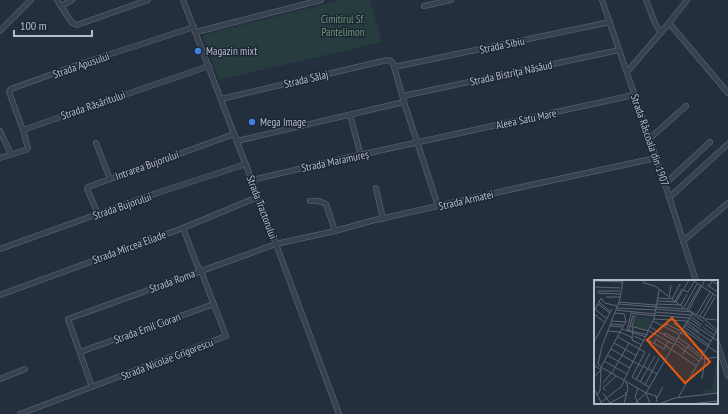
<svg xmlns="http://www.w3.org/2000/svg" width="728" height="414" font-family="'PT Sans Narrow',sans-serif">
	<rect width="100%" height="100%" fill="#242f3e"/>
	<polygon fill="#263c3f" points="341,0 370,0 382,42 219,80 202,35"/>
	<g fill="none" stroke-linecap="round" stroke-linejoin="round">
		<defs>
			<g id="minor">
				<polyline points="57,0 72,23 77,25 148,0"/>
				<polyline points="183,0 276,244 339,414"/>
				<polyline points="602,0 665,184 696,281"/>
				<polyline points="646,0 655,23 661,33"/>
				<polyline points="61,6 72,0"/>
				<polyline points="424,6 451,0"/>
				<polyline points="669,23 728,93"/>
				<polyline points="0,31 31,0"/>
				<polyline points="196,32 321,0"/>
				<polyline points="394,67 610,22"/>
				<polyline points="627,72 669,23 687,0"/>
				<polyline points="403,96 619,50"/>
				<polyline points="221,99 387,60 391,61 393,63 404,102 438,206"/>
				<polyline points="350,115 361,156"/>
				<polyline points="23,130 92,106 209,66"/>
				<polyline points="0,131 11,154"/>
				<polyline points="649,139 686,106"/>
				<polyline points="237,141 404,102"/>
				<polyline points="96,143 110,179"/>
				<polyline points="0,158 26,150 28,148 23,130 9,92 11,89 80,64 194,27"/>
				<polyline points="252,180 341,159 634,95"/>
				<polyline points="665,184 710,142"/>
				<polyline points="376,188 383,219"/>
				<polyline points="669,197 672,195 728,144"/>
				<path d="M310,201C316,200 321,201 326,204L335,231"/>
				<polyline points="98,214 87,189 88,187 234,134"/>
				<polyline points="683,241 728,203"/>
				<polyline points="0,249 157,193 246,164"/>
				<polyline points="0,295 183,228 258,197"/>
				<polyline points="717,343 728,376"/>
				<polyline points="80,352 214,304"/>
				<polyline points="0,379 25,369"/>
				<polyline points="92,387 68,319 276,244 335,231 371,221 526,186 656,158"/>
				<polyline points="20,414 226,336 201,271 197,265 183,228"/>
			</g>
		</defs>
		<use href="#minor" stroke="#565f6c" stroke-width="6"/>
		<use href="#minor" stroke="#38414e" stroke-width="4.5"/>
	</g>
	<g fill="#3f7fe0" stroke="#1d2633" stroke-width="1.5">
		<circle cx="198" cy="51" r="4"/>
		<circle cx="252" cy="122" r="4"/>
	</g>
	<g text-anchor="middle" stroke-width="3" stroke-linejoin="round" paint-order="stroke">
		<g font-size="11" fill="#6b9a76" stroke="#1d2633">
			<text x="343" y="23">Cimitirul Sf.<tspan x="343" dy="13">Pantelimon</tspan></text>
		</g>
		<g font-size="11" fill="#b4bcc9" stroke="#1d2633">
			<text transform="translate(502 45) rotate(-12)" y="4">Strada Sibiu</text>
			<text transform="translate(81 65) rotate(-19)" y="4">Strada Apusului</text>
			<text transform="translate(511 73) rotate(-12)" y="4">Strada Bistrița Năsăud</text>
			<text transform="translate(306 79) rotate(-13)" y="4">Strada Sălaj</text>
			<text transform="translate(93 105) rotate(-19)" y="4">Strada Răsăritului</text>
			<text transform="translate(526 119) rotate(-12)" y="4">Aleea Satu Mare</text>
			<text transform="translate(650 140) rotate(71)" y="4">Strada Răscoala din 1907</text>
			<text transform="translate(335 161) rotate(-12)" y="4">Strada Maramureș</text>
			<text transform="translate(147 165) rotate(-20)" y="4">Intrarea Bujorului</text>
			<text transform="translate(466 200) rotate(-13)" y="4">Strada Armatei</text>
			<text transform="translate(122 206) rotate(-19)" y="4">Strada Bujorului</text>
			<text transform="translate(262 207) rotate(69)" y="4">Strada Tractorului</text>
			<text transform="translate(129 247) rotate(-20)" y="4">Strada Mircea Eliade</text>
			<text transform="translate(172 281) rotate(-20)" y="4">Strada Roma</text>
			<text transform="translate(147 328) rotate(-20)" y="4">Strada Emil Cioran</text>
			<text transform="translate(167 359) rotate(-21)" y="4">Strada Nicolae Grigorescu</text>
		</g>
		<g font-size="11" fill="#b4bcc9" stroke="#1d2633" text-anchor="start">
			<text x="206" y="55">Magazin mixt</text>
			<text x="260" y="126">Mega Image</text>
		</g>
	</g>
	<g transform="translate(594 280)">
		<rect width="124" height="124" fill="#242f3e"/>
		<path d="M42,35L59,39L55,50L40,47ZM123,78L124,113L108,115L109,109L118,110Z" fill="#263c3f"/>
		<path fill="none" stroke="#5e6776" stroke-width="1" d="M50,0V3L61,6L91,29L111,39L124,40M98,0L124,17M1,1L29,2M113,5L124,12M115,6L118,1L124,5M1,7L26,8M89,10L94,12L100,2M3,11H26M4,13L26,14M12,17H26M75,17L77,5M64,18L76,19M101,18L111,0M78,19L86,4M63,21L82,22L95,0M81,21L88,9M5,22L17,32M24,22L62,25M4,24L16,33M24,24L62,27M63,24L87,25L93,14M62,27L91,29M90,27L103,4M23,28L62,30M1,29L13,39M62,29L98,32M93,29L106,6M22,30L61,34M95,30L101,18M0,32L7,18L11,23L23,26M61,32L97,35M36,33L61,36M0,34L11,43M37,34L33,50L54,55M98,34L110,42M103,34L116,12M61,35L95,38M96,36L108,45M106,36L119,14M95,38L107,47M109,38L121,17M60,39L93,41M81,40L80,44L88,48M111,40L123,50M18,41L32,42M59,41L85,54M94,41L124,61M92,42L105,52M16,44L29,45M90,44L117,61M111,44L122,52M16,46L29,47M36,46L55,51L79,64M71,46L73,44L86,51M89,46L115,65M38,47L41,35M39,47L38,60L48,65M56,47L81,61M109,47L120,55M28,49L52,57M88,49L124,73M35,50L39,35M14,51L26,52M26,52L39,58M86,52L97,59M70,55L71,53L82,59M40,56L51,61M24,57L51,72L38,97L55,107M83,57L95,65L88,75M52,59L70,69L74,61M82,60L93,68M0,62L18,29M20,63L43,76M80,63L105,81M60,64L62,59L102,86M99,64L110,72M94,65L108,76M93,67L107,78M17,69L49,87M13,75L36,88M106,79L124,77M10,81L33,94M0,85L7,90L0,97M49,86L63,94M7,87L32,41L30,34L21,33M7,87L52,113L56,124M18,93L35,63M108,99L111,79M30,100L60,39L65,10M42,100L56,73M46,102L61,76M9,103L17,93M51,105L65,78M44,108L41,117L45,124M0,109L7,122M12,111L9,108L22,96M9,113L16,123M52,113L99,32M53,113L62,116L63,122M3,115L6,111L7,87L4,84L8,66L26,19L29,0M63,118L69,107M84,118L124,49M5,124L28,106L30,101M14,124L33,114L31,112M30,124L34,108L32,102M40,124L52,113M65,124L81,118L124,113M96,124L124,121"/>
		<path fill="#e8590c" fill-opacity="0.15" stroke="#e8590c" stroke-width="2" d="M78,38L116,82L91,103L53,60Z"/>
		<rect width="124" height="124" fill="none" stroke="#b4bcc9" stroke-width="2"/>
	</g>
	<path d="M14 30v6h78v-6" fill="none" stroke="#b4bcc9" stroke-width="2"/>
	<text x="20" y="30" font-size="12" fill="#b4bcc9" stroke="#1d2633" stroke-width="3" paint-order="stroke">100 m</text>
</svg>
